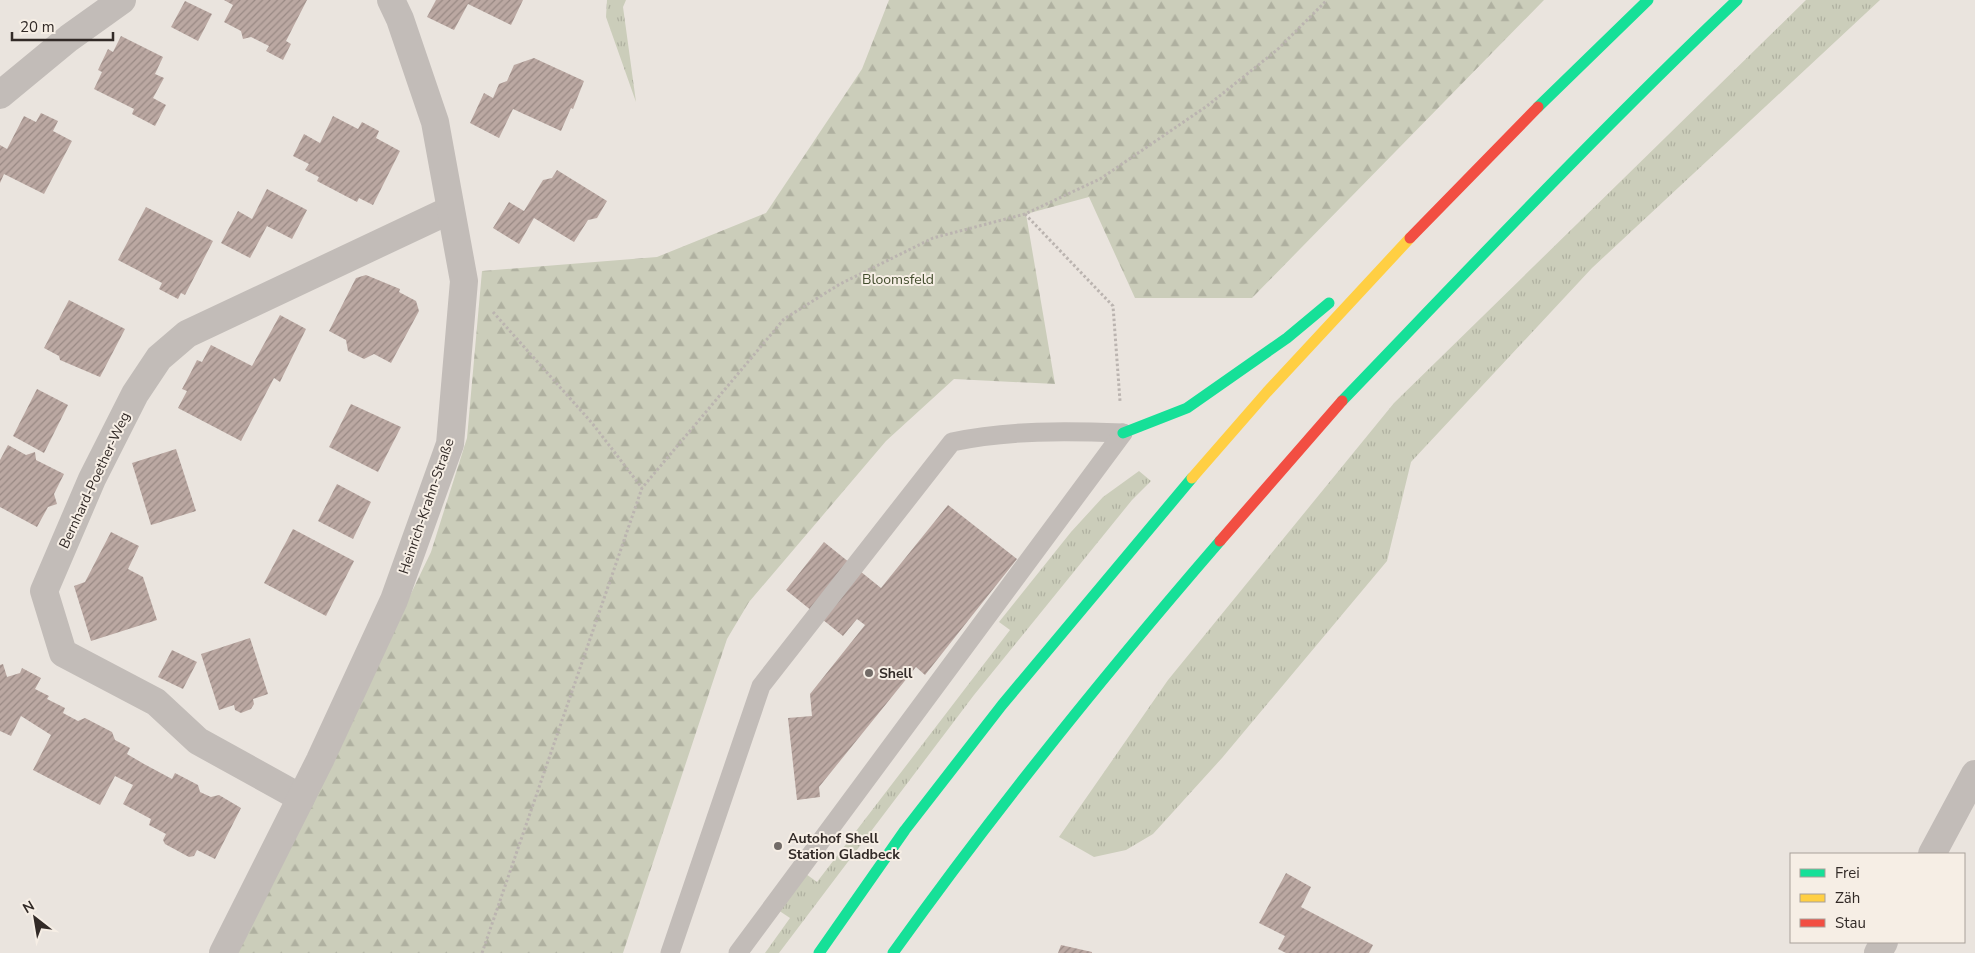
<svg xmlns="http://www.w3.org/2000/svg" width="1975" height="953" font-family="'Nunito Sans',sans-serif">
	<defs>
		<pattern id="grass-tufts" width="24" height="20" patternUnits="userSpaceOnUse" patternTransform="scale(1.25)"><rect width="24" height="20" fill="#cbcdba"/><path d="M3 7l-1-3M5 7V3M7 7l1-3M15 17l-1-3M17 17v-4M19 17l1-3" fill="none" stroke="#afb0a0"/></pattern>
		<pattern id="forest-firs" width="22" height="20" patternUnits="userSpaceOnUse" patternTransform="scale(1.25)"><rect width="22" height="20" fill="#cbcdba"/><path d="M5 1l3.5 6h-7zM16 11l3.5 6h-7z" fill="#afb0a0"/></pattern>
		<pattern id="building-hatch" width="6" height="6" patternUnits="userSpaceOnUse" patternTransform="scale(1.25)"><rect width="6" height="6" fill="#bba8a2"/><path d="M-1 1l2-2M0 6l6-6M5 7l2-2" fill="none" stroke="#998984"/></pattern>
	</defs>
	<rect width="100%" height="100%" fill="#eae4de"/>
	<g fill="url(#grass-tufts)">
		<polygon points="607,0 626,0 623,7 636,102 606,17"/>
		<polygon points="1806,0 1880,0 1592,268 1411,462 1387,561 1222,758 1153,834 1126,850 1094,857 1059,837 1168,680 1394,403"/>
		<polygon points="1139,471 1151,481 1132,500 974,695 779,953 765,953 790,918 778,910 806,874 817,882 1010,630 999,622 1071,532 1103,497"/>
	</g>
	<polygon fill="url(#forest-firs)" points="889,0 1544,0 1252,298 1135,298 1089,197 1026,214 1055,384 954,379 886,441 749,602 727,639 623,953 238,953 431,552 467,438 482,271 657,257 766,213 862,69"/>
	<g fill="url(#building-hatch)">
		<polygon points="224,0 307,0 286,41 291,44 283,60 266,51 269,46 251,37 243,39 241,31 224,22 233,5"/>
		<polygon points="436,0 523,0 511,25 468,4 454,30 427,17"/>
		<polygon points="185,1 212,14 198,41 171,27"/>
		<polygon points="121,36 163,57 155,74 164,78 153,98 166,105 155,126 132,114 134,109 94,89 102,72 98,70 108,49 113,52"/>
		<polygon points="534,58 584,81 573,109 571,108 561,131 513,109 499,138 470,123 484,93 493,98 499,84 507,81 514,65"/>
		<polygon points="41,113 58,121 53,131 72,141 44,194 4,174 0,183 0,145 7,149 24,116 36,122"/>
		<polygon points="333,116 358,129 362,122 379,131 376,138 400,151 373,205 359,198 357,202 317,181 319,177 305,170 309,164 293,156 304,134 320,143"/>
		<polygon points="557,170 607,201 597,218 588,220 574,242 534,218 519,244 493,228 509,202 524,211 543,180 552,178"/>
		<polygon points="267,189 307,210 292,239 267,226 250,258 221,243 238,211 252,219"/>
		<polygon points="146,207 213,241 185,295 181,293 178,299 159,289 162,283 118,260"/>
		<polygon points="366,275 400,289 399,292 416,301 419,311 391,363 374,354 364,359 348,351 346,340 329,331 356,278"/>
		<polygon points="69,300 125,329 100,377 60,360 59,356 44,348"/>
		<polygon points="280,315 306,329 280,382 274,378 241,441 178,408 187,391 182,389 190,374 197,360 202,362 211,345 252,366"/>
		<polygon points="37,389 68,405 44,453 13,436"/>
		<polygon points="351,404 401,427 378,472 329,447"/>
		<polygon points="8,445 26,455 35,452 36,460 64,474 54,494 57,504 48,507 37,527 0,507 0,460"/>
		<polygon points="176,449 196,511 151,525 132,463"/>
		<polygon points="337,484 371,502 353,539 318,521"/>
		<polygon points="948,505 1017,559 925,675 916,667 819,787 820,797 797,800 788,718 812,716 810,694 865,625 857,619 843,636 786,590 824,542 881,588"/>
		<polygon points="293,529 354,561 326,616 264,583"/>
		<polygon points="111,532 139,546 128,569 143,577 157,620 91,641 74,586 85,582"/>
		<polygon points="250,638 268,694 253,699 254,704 251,709 241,713 235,710 234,705 219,710 201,654"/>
		<polygon points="172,650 197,662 183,689 158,677"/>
		<polygon points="3,664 7,677 20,673 22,668 41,678 35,689 49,696 47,699 65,708 63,713 78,721 85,718 112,732 115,740 130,748 127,754 144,764 172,779 175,773 198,785 200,792 211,797 219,795 241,808 215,859 197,850 194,856 189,857 165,844 163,840 166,834 149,825 151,819 123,804 133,785 115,776 100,805 33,770 51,735 21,716 11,736 0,731 0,665"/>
		<polygon points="1286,873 1311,887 1301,907 1373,945 1369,953 1286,953 1278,949 1285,936 1259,923"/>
		<polygon points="1061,945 1092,952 1092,953 1058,953"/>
	</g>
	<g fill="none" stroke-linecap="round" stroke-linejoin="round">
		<g stroke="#bbb4b0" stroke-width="3" stroke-dasharray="2.5 2.5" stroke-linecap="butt">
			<polyline points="1025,214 1113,306 1120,401"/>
			<polyline points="493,312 592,423 642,488"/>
			<polyline points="482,953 642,488 784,319 840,284 933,238 1025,214 1100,179 1207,106 1277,50 1327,0"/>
		</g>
		<g stroke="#c2bcb8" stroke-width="19">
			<path d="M670,953L761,686L952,442C1008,430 1066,431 1123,433"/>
			<polyline points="738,953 1123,433"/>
		</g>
		<g stroke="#c2bcb8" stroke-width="28">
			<polyline points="0,95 69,38 122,0"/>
			<polyline points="301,798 198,741 156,702 63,653 44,591 92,479 135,394 159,358 187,334 450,210"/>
			<polyline points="1932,854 1975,774"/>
			<polyline points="223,953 320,760 394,600 450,444 464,281 435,122 400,19 391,0"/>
			<polyline points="1878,953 1884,942"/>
		</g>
		<g stroke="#16e098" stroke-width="11">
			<polyline points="1538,107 1648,0"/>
			<path d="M1342,401C1472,266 1601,129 1737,0"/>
			<polyline points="1123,433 1187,408 1287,338 1329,303"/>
			<polyline points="819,953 905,830 1002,705 1192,478"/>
			<path d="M893,953C995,810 1105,674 1220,541"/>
		</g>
		<polyline stroke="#ffcf43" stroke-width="11" points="1192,478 1267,392 1410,238"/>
		<g stroke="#f24e42" stroke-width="11">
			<polyline points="1410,238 1538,107"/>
			<polyline points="1220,541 1342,401"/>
		</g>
	</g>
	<g fill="#726b67" stroke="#f6eee5" stroke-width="2">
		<circle cx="869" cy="673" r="5"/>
		<circle cx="778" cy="846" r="5"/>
	</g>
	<g text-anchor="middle" stroke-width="4" stroke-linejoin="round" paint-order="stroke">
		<g font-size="14" fill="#434d2e" stroke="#f6eee5">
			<text x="898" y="284">Bloomsfeld</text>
		</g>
		<g font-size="14" fill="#322a27" stroke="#f6eee5">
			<text transform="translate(94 480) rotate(-65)" y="5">Bernhard-Poether-Weg</text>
			<text transform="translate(426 506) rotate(-71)" y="5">Heinrich-Krahn-Straße</text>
		</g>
		<g font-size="14" font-weight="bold" fill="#322a27" stroke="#f6eee5" text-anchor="start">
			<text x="879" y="678">Shell</text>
			<text x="788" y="843">Autohof Shell<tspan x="788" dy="16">Station Gladbeck</tspan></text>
		</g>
	</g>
	<rect x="1790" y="853" width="175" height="90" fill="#f6eee5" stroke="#a8a099"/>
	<rect x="1800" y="869" width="25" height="8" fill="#16e098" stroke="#a8a099"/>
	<text x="1835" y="878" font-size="15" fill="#322a27">Frei</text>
	<rect x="1800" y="894" width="25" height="8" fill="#ffcf43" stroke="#a8a099"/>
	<text x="1835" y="903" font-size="15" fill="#322a27">Zäh</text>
	<rect x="1800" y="919" width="25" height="8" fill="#f24e42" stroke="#a8a099"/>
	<text x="1835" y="928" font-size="15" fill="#322a27">Stau</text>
	<g transform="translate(35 918) rotate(329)" stroke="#f6eee5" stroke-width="4" paint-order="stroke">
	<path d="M0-4L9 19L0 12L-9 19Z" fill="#322a27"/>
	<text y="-8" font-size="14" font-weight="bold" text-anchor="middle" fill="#322a27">N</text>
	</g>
	<path d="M12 32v8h101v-8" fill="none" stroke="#322a27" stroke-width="2.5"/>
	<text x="20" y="32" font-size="15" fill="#322a27" stroke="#f6eee5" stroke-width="4" paint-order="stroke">20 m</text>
</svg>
